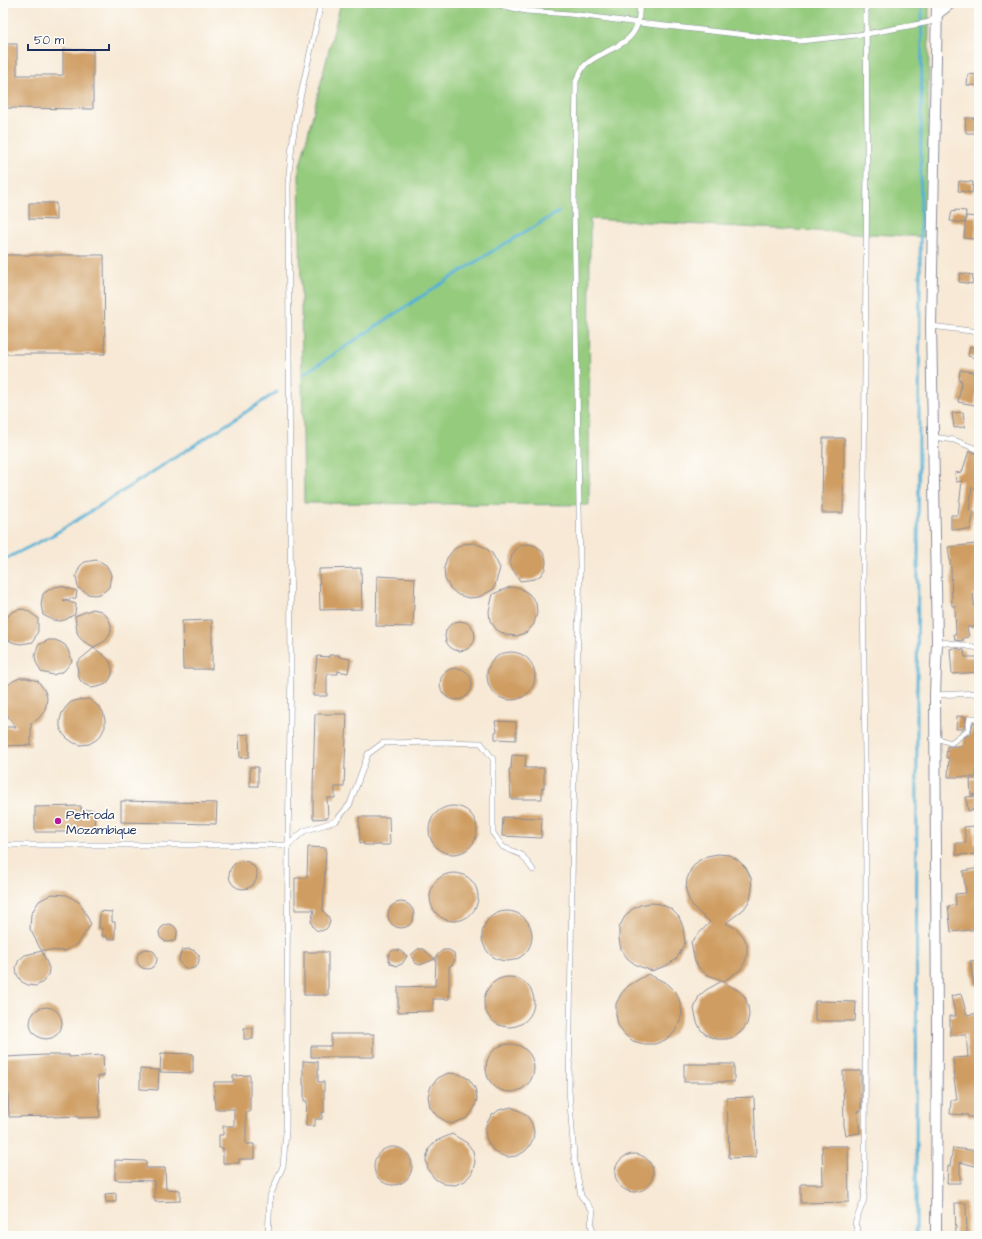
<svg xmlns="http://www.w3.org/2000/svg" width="982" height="1239" font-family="'Architects Daughter',sans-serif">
	<rect width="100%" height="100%" fill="#fdfcf7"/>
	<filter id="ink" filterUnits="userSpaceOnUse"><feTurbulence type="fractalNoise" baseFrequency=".025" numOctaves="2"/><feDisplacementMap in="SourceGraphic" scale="8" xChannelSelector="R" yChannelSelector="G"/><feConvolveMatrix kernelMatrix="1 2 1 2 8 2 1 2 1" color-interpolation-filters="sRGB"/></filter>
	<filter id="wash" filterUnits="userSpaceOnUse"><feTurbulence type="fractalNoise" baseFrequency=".012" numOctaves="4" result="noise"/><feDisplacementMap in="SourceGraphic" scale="16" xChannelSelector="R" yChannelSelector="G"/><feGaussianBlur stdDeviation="0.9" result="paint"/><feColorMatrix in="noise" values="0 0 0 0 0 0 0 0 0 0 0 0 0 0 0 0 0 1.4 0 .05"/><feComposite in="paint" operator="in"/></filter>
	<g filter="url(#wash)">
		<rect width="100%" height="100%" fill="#f7e9d5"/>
		<polygon fill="#94cb7d" stroke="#587d6e" points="346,3 929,3 928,237 590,219 589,505 304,503 299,170 340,6"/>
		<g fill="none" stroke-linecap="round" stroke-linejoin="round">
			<g stroke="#56b1d4" stroke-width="3">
				<polyline points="304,374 419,298 496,249 559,212"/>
				<polyline points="3,560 53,535 115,496 277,392"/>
				<polyline points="916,1236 917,697 922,3"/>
			</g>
		</g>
		<g id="blocks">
			<g fill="#cf9d62">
				<polygon points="3,44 17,44 17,75 63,75 63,49 93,50 93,109 3,108"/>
				<polygon points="968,74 979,75 978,86 967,85"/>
				<polygon points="965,118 979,118 979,133 966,133"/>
				<polygon points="959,181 973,182 972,193 958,191"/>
				<polygon points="29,203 56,203 56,220 29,219"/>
				<polygon points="955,210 966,211 965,223 950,221 952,211 955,212"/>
				<polygon points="966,216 977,217 975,239 964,238"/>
				<polygon points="3,255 104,255 105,354 3,354"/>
				<polygon points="960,273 973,275 972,284 959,282"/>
				<polygon points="970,346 979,349 979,359 968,356"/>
				<polygon points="960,370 979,373 975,405 958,402 962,381 959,380"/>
				<polygon points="963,412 965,427 954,428 952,413"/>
				<polygon points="823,438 844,438 843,513 822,513"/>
				<polygon points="969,451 979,454 979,463 976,474 979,475 979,490 972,487 969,510 974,511 970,530 951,529 951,515 958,515 962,481 956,482 955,473 962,472"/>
				<polygon points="474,543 484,547 492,553 500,568 494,589 479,597 469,598 458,595 450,588 445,579 444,568 447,558 454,549 463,544"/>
				<polygon points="529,544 536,546 541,550 545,556 546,562 545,569 541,575 535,579 520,581 510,565 512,555 516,549 522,545"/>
				<polygon points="976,544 976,545 979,545 979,566 978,566 979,594 973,594 976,617 979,617 979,627 967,627 969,637 963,638 963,641 955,640 954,634 956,634 955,606 952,606 951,569 948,547"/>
				<polygon points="96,560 101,562 106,565 109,570 111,575 109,587 105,591 100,594 94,595 88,594 78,588 76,576 80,566 85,562"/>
				<polygon points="361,568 362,609 320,610 319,569"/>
				<polygon points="377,576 415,578 413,627 376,626"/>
				<polygon points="61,586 77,591 76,598 63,600 76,604 75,614 65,620 59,621 53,620 43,615 41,604 43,594 50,589 55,587"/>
				<polygon points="510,587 520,588 529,594 536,602 537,613 534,624 527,632 517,636 506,635 497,630 490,621 489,611 493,594"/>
				<polygon points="23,609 28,611 38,618 38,631 33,642 21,644 15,643 10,641 6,637 4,631 3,626 5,620 8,616 12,612 17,610"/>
				<polygon points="93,609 101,611 106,615 109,620 111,625 111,631 109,636 105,641 94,647 83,641 79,637 77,632 75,616"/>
				<polygon points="212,620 212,669 183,669 182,621"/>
				<circle cx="460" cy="636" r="15"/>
				<polygon points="49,640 55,640 60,642 65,645 68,650 72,661 64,671 53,675 41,672 36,662 35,656 38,645"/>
				<polygon points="94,648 107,658 110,662 112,668 112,674 110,679 106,684 101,686 92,688 84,684 80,680 78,674 77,662"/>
				<polygon points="955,648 964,650 965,657 979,657 979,672 952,674 950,649"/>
				<circle cx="511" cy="676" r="24"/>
				<polygon points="329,655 339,655 339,657 350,659 348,673 338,671 338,674 327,674 327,696 313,696 317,656 329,657"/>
				<circle cx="456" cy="684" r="16"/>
				<polygon points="20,678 27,678 38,681 45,691 47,698 46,706 43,713 38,719 31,723 31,745 3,746 3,727 16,727 5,712 3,708 3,693 7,686 13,681"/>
				<polygon points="89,699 98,706 103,712 105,720 105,727 101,735 96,740 89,744 81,745 74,743 68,739 63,734 60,727 60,720 62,713 66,707 71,702 78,700"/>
				<polygon points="315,714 347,714 344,787 335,787 335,798 327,798 328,818 313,819 313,788"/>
				<polygon points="957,716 966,717 964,728 963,729 956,729"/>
				<polygon points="495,721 516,722 516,740 495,739 495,732 497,731"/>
				<polygon points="973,722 979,723 979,749 976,777 948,777 949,758 946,758 947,746 951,747 954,746 963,746 964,738 971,733"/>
				<polygon points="249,734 249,757 240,758 239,735"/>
				<polygon points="512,755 526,756 525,768 544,768 544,788 542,788 542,799 511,799 509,769 511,769"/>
				<rect x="250" y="767" width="8" height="19"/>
				<polygon points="970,779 979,779 979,794 971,795"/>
				<polygon points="977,796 979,809 968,811 966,797"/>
				<polygon points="121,801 217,803 216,824 121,822"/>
				<circle cx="453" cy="830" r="24"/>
				<polygon points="81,806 81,810 94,810 95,832 35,832 35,807"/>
				<polygon points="359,817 389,817 390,845 364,845 364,843 360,843"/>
				<polygon points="503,817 542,818 541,838 502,836"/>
				<polygon points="974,826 975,844 979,844 979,854 956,855 956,843 966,843 964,827"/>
				<polygon points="308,847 326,848 323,911 328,916 330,921 329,925 326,929 321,931 316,930 313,927 311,922 314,910 295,910 295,878 307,878"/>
				<polygon points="718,854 729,855 738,860 746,868 751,878 752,889 750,900 744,909 726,923 737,929 743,936 747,944 747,953 745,962 740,970 724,981 706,974 699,968 695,961 691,942 710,922 695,909 689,900 686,890 687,879 691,869 698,861 707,856"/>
				<circle cx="243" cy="875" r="14"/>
				<polygon points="979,868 979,929 951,932 948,906 956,905 955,894 966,893 963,871"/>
				<circle cx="454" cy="897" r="24"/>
				<polygon points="52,894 67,895 80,903 91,924 78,944 65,951 41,950 30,929 31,914 39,901"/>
				<circle cx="401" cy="915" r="13"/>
				<polygon points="650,903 661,904 671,909 679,917 683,927 685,943 677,958 668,965 652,971 636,965 627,958 621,949 619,939 619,928 624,918 631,910 640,905"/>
				<circle cx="507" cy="936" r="25"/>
				<polygon points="100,911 112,912 112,922 115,922 115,939 107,939 107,936 102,936 102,928 99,928"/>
				<polygon points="170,924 174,926 177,930 177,935 175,941 167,942 163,940 160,937 159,932 161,928 165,925"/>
				<circle cx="147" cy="959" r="10"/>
				<polygon points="190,949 195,951 199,955 199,960 198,965 194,968 188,969 184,967 180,963 179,958 182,950"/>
				<polygon points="418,949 423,949 435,959 420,965 415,963 411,955"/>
				<polygon points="393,950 399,950 407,956 402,964 397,966 391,964 388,959 389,954"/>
				<polygon points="443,950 449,950 454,953 455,960 452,965 449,966 449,999 433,999 433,1011 398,1012 398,987 435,986 436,956"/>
				<polygon points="42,951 49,968 48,976 43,982 36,986 28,985 22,982 17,975 16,967 19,960 25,955"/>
				<rect x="304" y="952" width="24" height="43"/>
				<polygon points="979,960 979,985 974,986 970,961"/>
				<polygon points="648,974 668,984 676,992 680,1002 682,1013 679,1024 674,1033 665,1040 655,1044 644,1044 633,1041 624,1034 618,1025 616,1014 616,1004 621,994 628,986"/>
				<circle cx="509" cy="1002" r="25"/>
				<polygon points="722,981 739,991 745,997 748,1006 749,1015 747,1024 742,1031 734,1037 726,1039 717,1039 708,1036 701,1030 697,1022 694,1009 699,996 706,990"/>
				<polygon points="961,994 967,1015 979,1013 979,1117 968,1117 968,1115 950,1114 951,1100 957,1100 954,1078 955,1078 953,1058 968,1057 966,1035 950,1035 950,1016 956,1016 951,996"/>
				<polygon points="815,1001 856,1002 855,1021 815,1021"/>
				<circle cx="46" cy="1023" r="16"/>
				<rect x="244" y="1028" width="9" height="11"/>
				<polygon points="331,1034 374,1034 374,1057 311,1057 311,1046 331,1046"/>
				<circle cx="510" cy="1068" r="24"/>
				<polygon points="161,1053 193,1054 193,1073 160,1072"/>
				<polygon points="45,1055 69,1055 69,1057 103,1055 104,1076 98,1076 100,1117 78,1118 78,1116 54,1117 54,1116 9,1117 6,1057"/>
				<polygon points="303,1061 318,1062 318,1082 324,1082 324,1113 322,1112 322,1119 315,1119 315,1126 306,1126 307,1101 304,1101 304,1085 303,1085"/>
				<rect x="684" y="1064" width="50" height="18"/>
				<polygon points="140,1069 159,1070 158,1090 140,1089"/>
				<polygon points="843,1071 861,1071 861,1111 857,1111 860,1133 846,1135 844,1125"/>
				<polygon points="448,1073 459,1074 469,1079 475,1088 477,1099 474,1109 467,1118 451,1124 437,1116 430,1107 428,1096 431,1086 438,1078"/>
				<polygon points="250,1075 250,1112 246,1112 246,1144 254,1144 254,1159 239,1159 239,1163 223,1163 223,1148 219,1148 219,1135 223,1135 223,1126 234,1126 234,1109 215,1109 214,1082 233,1082 233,1076"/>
				<polygon points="754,1097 756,1157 729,1158 727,1098"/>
				<polygon points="511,1107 522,1112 528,1117 532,1124 534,1132 533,1139 529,1147 524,1152 516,1156 508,1157 501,1155 494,1151 489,1144 486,1137 485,1129 488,1121 493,1113 494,1114 499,1110"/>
				<polygon points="452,1134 467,1143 473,1151 475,1162 472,1173 465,1181 455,1185 444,1184 435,1179 428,1170 426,1160 429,1149 436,1141"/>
				<polygon points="822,1146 848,1146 849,1202 801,1203 801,1184 823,1184"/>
				<circle cx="393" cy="1166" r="19"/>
				<polygon points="953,1148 979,1151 979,1167 960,1162 960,1183 947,1183 948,1166 950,1166"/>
				<circle cx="634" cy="1173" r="19"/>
				<polygon points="115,1160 146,1161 146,1168 165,1168 166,1189 180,1190 180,1201 155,1202 154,1181 115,1180"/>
				<polygon points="116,1193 116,1202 106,1202 105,1194"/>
				<polygon points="955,1203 966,1203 967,1236 956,1236"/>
			</g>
		</g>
	</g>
	<g filter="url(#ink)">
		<use href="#blocks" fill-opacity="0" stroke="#898c9a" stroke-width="1"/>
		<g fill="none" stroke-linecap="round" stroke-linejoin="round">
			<defs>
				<g id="service">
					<polyline points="490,3 526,11 570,14 639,23 800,41 866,34 930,22 936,15"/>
					<polyline points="931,326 979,332"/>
					<polyline points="933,437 954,440 979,450"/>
					<polyline points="937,641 979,648"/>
					<polyline points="935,695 979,693"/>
					<polyline points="936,738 951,743 968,730 970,718 979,718"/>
					<polyline points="3,845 288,845 304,831 336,821 350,804 368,754 383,743 440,742 481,743 493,759 493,833 503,847 522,855 533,870"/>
					<polyline points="268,1236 270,1196 283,1166 286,1132 288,845 291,667 288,184 292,145 297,112 321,3"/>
					<path d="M595,1236L591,1225L593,1211L581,1196L574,1156L569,1090L573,817L580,566L574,204L576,81C579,76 581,69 585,65C605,47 637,47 639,15C639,11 640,7 639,3"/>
					<polyline points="857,1236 858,1232 855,1223 864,1200 865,1179 866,841 863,586 867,158 866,3"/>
				</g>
				<g id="minor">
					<polyline points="937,14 951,3"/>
					<polyline points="936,1236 937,1026 935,695 937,641 931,326 937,3"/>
				</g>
			</defs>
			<use href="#service" stroke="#898c9a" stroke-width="6"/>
			<use href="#minor" stroke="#898c9a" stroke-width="12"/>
			<use href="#service" stroke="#fff" stroke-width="5"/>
			<use href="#minor" stroke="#fff" stroke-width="10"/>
		</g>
	</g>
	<circle fill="#b5179e" stroke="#fdfcf7" stroke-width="1.5" cx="58" cy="821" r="4"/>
	<g text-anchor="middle" stroke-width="3.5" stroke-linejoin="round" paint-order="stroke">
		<g font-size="13" fill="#1b2f5e" stroke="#fdfcf7" text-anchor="start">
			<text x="66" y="819">Petroda<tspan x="66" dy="15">Mozambique</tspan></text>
		</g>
	</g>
	<rect width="982" height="1239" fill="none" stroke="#fdfcf7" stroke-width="16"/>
	<path d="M28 44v6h81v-6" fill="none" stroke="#1b2f5e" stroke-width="2"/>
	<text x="34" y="44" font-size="12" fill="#1b2f5e" stroke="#fdfcf7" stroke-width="3" paint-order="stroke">50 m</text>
</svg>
